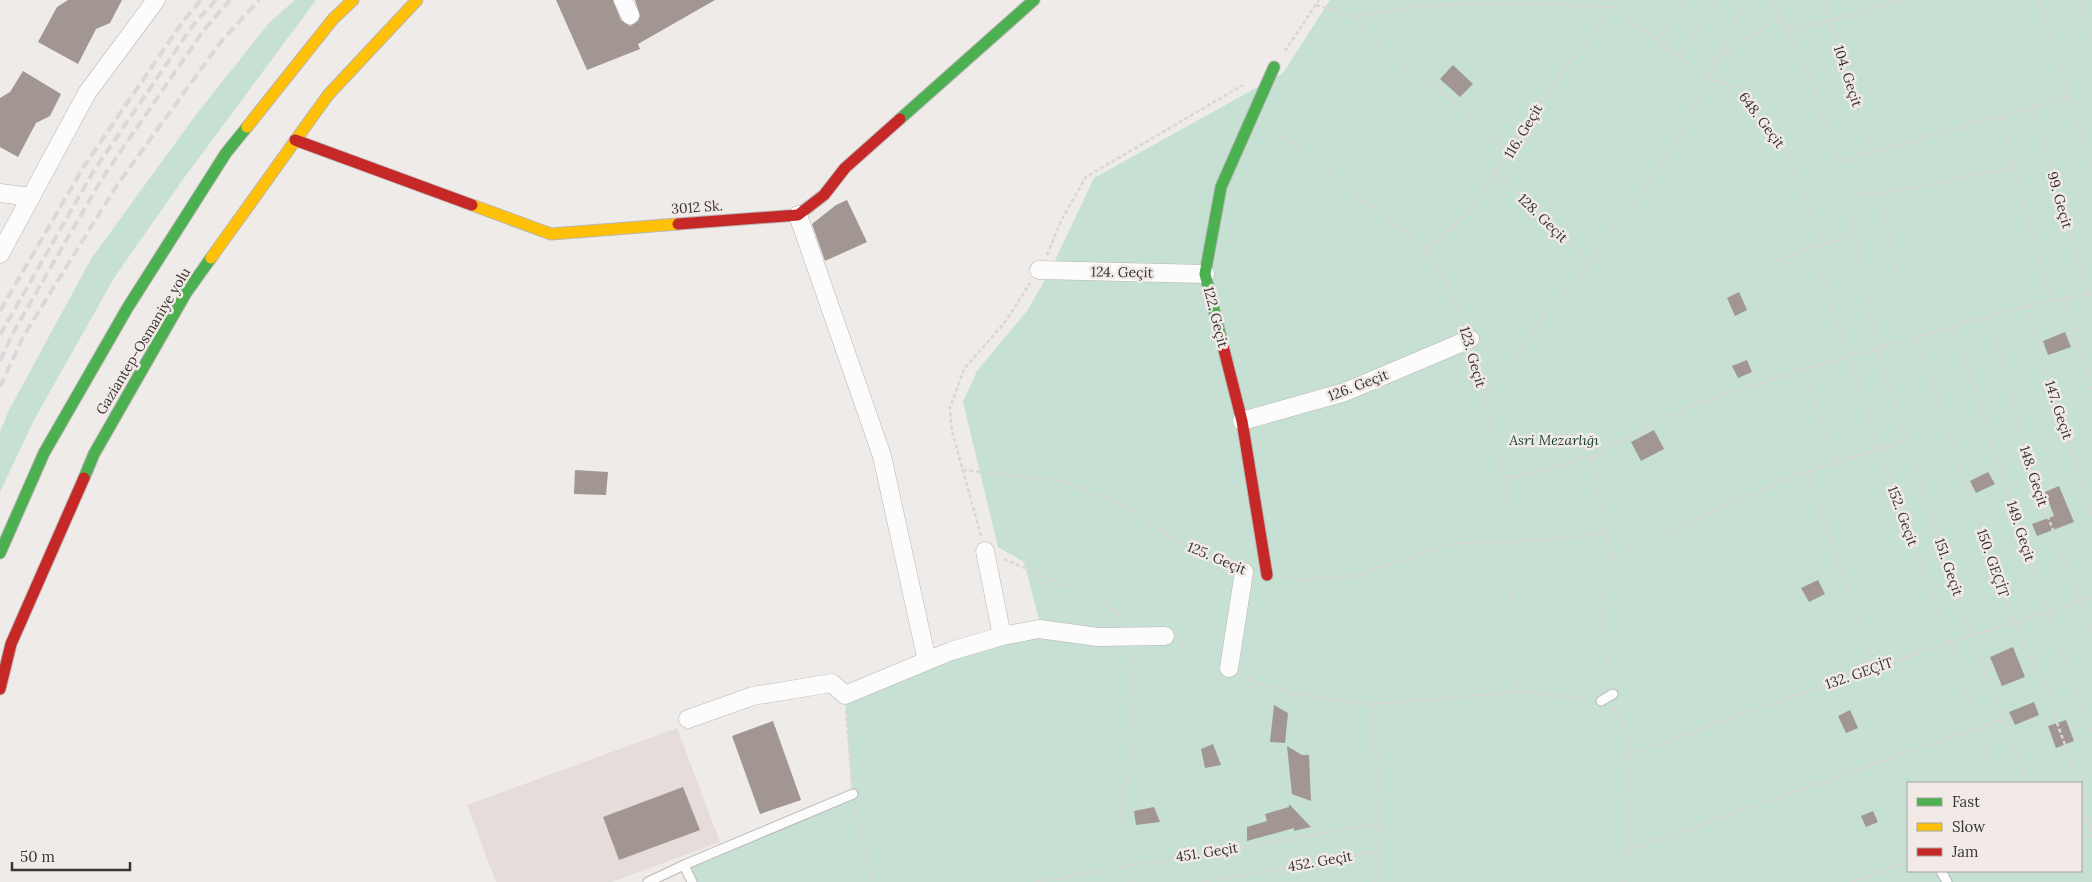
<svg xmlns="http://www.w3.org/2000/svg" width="2092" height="882" font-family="Lora,serif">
	<rect width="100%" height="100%" fill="#efebe9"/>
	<polygon fill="#e6dcd9" points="677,728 720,842 612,882 496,882 467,805"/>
	<g fill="#c6e1d3" fill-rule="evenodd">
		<polygon points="295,0 316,0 184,178 114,278 34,420 0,492 0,432 8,412 91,259 195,116 269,23"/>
		<path d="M1330,0H2092V882H696L689,864L852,794L845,695L1041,627L1024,562L998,547L963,402L977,371L1027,311L1050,271L1094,178L1283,73ZM1908,783H2081V871H1908Z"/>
	</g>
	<g fill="#a19692">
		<polygon points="68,0 122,0 110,23 96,29 78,64 38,42 57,7"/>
		<polygon points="556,0 613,0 621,20 630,26 638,21 640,16 635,0 715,0 638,44 640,49 587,70"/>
		<polygon points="1453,65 1473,84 1460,97 1440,79"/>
		<polygon points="23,71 61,94 50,116 36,123 18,157 0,147 0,98 10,92"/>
		<polygon points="847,200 867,242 825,261 812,224 836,205"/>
		<polygon points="1739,292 1747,310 1735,316 1727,298"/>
		<polygon points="2065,332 2071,347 2048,355 2043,341"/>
		<polygon points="1747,360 1752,372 1738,378 1732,366"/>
		<polygon points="1654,430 1664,449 1641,461 1631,442"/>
		<polygon points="575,470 608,472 606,495 574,494"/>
		<polygon points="1988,472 1995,484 1976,493 1970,481"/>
		<polygon points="2059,486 2074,522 2037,536 2032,524 2054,516 2045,492"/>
		<polygon points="1818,580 1825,594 1809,602 1801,588"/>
		<polygon points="2013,647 2025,677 2002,686 1990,657"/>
		<polygon points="2034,702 2039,715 2015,725 2009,712"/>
		<polygon points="1274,705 1288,713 1285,743 1270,742"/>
		<polygon points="1850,710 1858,728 1846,733 1838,716"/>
		<polygon points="2066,720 2074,741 2056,748 2048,726"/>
		<polygon points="773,721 801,800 760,814 732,736"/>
		<polygon points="1213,744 1221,765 1205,768 1201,749"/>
		<polygon points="1287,746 1302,755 1309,755 1311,801 1292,794"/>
		<polygon points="683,787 700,830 619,860 603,817"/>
		<polygon points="1289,804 1311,827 1294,831 1294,828 1247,841 1247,827 1267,821 1265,814 1289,807"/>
		<polygon points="1154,807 1160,822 1136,825 1134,811"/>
		<polygon points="1873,811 1878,822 1866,827 1861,816"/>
	</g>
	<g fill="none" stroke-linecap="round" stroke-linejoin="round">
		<defs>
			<g id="lane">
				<polyline points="1601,701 1613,694"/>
				<polyline points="1941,871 1947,882"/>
				<polyline points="648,882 684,865"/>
				<polyline points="692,882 684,865 853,794"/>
			</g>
			<g id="street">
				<polyline points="623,0 630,15"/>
				<polyline points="0,193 31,197"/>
				<polyline points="798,215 882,456 927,661"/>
				<polyline points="0,254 87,93 156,0"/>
				<polyline points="1039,270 1205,274"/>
				<polyline points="1242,421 1345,392 1470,339"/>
				<polyline points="985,551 1002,636"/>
				<polyline points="1229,668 1244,572"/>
				<polyline points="688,719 753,696 832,683 845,695 951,651 1002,636 1039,629 1098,637 1165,636"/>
			</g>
			<g id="fast">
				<polyline points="900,119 1034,0"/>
				<polyline points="1223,346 1205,274 1221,187 1274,67"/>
				<polyline points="84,478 94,454 186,293 211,258"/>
				<polyline points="0,553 44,453 128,307 226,153 247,127"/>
			</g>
			<g id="slow">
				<polyline points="247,127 333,19 353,0"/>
				<polyline points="472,205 551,234 678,224"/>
				<polyline points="211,258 328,95 417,0"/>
			</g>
			<g id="jam">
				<polyline points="295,140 472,205"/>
				<polyline points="678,224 798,215 824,195 845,168 900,119"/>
				<polyline points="1223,346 1242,421 1267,575"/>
				<polyline points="0,689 11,644 84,478"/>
			</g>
		</defs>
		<use href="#lane" stroke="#b8b5b4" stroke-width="11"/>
		<use href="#street" stroke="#b8b5b4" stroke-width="19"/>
		<use href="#fast" stroke="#b8b5b4" stroke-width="13"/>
		<use href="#slow" stroke="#b8b5b4" stroke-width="13"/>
		<use href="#jam" stroke="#b8b5b4" stroke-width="13"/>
		<g stroke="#d8d7d6" stroke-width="2.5" stroke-dasharray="4 2.5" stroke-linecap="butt">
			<polyline points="1616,0 1613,7 1706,78 1737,86 1787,153 1824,244"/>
			<path d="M1771,0C1802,50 1820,106 1839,162L2070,96"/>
			<polyline points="1823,0 1873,152"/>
			<polyline points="2039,0 2092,169"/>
			<polyline points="2079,0 2092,38"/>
			<polyline points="1316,5 1357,17 1416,6 1508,3 1613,7"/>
			<polyline points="1357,17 1364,34 1403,65 1452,100 1510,153"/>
			<polyline points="1790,32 1829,20 1906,0"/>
			<polyline points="1657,41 1683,0"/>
			<polyline points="1285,51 1319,0"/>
			<polyline points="1679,57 1715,0"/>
			<polyline points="1716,60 1781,16"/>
			<polyline points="2038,105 2035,111 2088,295"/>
			<polyline points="2000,116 2051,301"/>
			<polyline points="1270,126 1428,250 1449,288 1464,325"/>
			<polyline points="2014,167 1911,188 1848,197 1877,350 1972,636 2027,783"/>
			<polyline points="1497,173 1590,263"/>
			<polyline points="1880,193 1898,276"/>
			<polyline points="1812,247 1879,449 1950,643 1997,783"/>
			<polyline points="1428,250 1477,203 1547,92 1612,7"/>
			<polyline points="1047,255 1062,219 1086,177 1243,85"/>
			<polyline points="1769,264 1812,247 1855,235"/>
			<polyline points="2064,299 2092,389"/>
			<polyline points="2026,306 2092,514"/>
			<polyline points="1991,316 2030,471 2092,630"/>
			<polyline points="1955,327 2047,612 2092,733"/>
			<polyline points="1917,339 2013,623 2053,700 2057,723 2071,761 2076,783"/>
			<polyline points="1474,354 1505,479 1511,542 1509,629 1517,692"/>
			<polyline points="1804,369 1836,464"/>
			<polyline points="1484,392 1514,361 1546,311 1579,278 1677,142 1745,0"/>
			<polyline points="1591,457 1611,557 1610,576 1599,602 1611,683"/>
			<polyline points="963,470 1062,481 1117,502 1179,542 1230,566"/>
			<polyline points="1808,473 1874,667"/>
			<polyline points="1505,479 1591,457 1684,408 1804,369 2026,306 2092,294"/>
			<polyline points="981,536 952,431 950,408 964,369 1005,322 1030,283"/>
			<polyline points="1611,557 1791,477 1906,440"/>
			<polyline points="1004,559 1064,585 1132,620"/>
			<polyline points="1286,578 1303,580 1356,576 1452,543 1511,542 1605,534"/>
			<polyline points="1179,644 1215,661"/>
			<polyline points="1242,675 1257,683 1293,693 1329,700 1372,704 1517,692 1589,699"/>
			<polyline points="1372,704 1379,794 1380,846 1375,882"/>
			<polyline points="1612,708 1616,711 1627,730 1628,850 1625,882"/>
			<polyline points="846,711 852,783"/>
			<polyline points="1628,755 1869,669 2092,597"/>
			<polyline points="2081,798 2092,794"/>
			<polyline points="2081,803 2092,838"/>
			<polyline points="855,806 872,882"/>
			<polyline points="1628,850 2003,719"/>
			<polyline points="1036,882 1380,824"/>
			<polyline points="1130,882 1120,804 1131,764 1132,653"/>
			<polyline points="1201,882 1380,851"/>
			<polyline points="1851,882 1908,862"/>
		</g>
		<use href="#lane" stroke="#fdfcfc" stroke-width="9"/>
		<use href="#street" stroke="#fdfcfc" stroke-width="18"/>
		<use href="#fast" stroke="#4caf50" stroke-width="11"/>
		<use href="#slow" stroke="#ffc107" stroke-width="11"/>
		<use href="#jam" stroke="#c62828" stroke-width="11"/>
		<g stroke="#dad8d8" stroke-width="4" stroke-dasharray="10 5" stroke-linecap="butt">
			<polyline points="0,311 84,166 184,20 201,0"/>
			<polyline points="0,335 93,172 193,25 216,0"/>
			<polyline points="0,361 14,331 103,177 203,31 230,0"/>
			<polyline points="0,387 23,337 117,185 220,43 259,0"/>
		</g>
	</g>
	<g text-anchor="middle" stroke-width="5" stroke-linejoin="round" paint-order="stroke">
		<g font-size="14" fill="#383534" stroke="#f1eae7">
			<text transform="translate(1848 76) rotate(72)" y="5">104. Geçit</text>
			<text transform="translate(1762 120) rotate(53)" y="5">648. Geçit</text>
			<text transform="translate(1523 131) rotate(-59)" y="5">116. Geçit</text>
			<text transform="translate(2060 200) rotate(74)" y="5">99. Geçit</text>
			<text transform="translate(697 207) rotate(-4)" y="5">3012 Sk.</text>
			<text transform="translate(1543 218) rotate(44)" y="5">128. Geçit</text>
			<text transform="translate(1122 272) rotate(1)" y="5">124. Geçit</text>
			<text transform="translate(1216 317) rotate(76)" y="5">122. Geçit</text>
			<text transform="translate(143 341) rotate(-59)" y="5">Gaziantep-Osmaniye yolu</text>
			<text transform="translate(1473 357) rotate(74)" y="5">123. Geçit</text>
			<text transform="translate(1358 385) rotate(-21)" y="5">126. Geçit</text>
			<text transform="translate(2059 410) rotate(72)" y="5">147. Geçit</text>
			<text transform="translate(2034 476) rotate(72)" y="5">148. Geçit</text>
			<text transform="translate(1903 516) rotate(70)" y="5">152. Geçit</text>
			<text transform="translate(2021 531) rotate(72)" y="5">149. Geçit</text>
			<text transform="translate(1217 558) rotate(23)" y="5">125. Geçit</text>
			<text transform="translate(1993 563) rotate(71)" y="5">150. GEÇİT</text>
			<text transform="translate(1949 567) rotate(71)" y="5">151. Geçit</text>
			<text transform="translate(1859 673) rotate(-19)" y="5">132. GEÇİT</text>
			<text transform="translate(1207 852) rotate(-9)" y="5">451. Geçit</text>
			<text transform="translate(1320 861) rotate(-10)" y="5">452. Geçit</text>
		</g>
		<g font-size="14" font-style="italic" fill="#0d3d2c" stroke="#f1eae7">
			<text x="1554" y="445">Asri Mezarlığı</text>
		</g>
	</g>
	<rect x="1907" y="782" width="175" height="90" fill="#f1eae7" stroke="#a7a29f"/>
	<rect x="1917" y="798" width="25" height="8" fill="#4caf50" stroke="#a7a29f"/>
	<text x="1952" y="807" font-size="15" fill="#383534">Fast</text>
	<rect x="1917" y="823" width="25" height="8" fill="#ffc107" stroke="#a7a29f"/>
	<text x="1952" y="832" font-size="15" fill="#383534">Slow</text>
	<rect x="1917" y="848" width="25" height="8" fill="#c62828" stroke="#a7a29f"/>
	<text x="1952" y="857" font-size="15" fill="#383534">Jam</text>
	<path d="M12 862v8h118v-8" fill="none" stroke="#383534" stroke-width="2.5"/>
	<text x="20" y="862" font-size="15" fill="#383534" stroke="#f1eae7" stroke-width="4" paint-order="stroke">50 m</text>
</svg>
